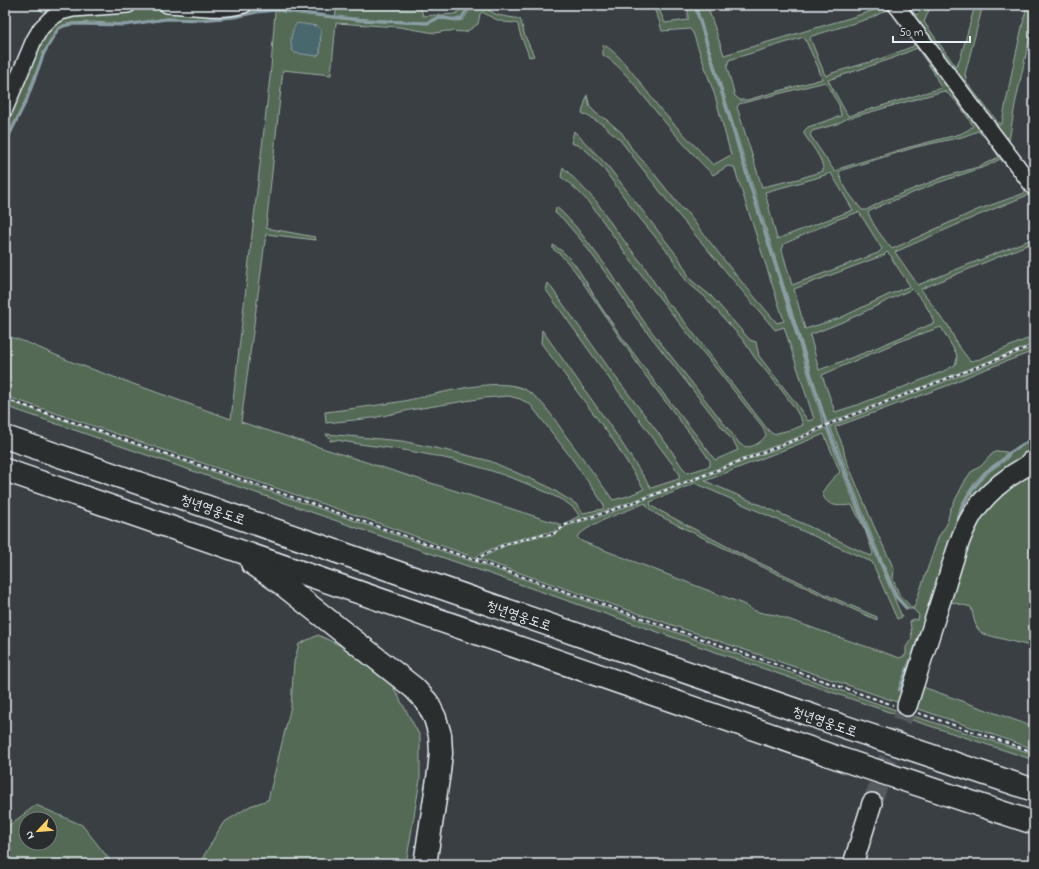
<svg xmlns="http://www.w3.org/2000/svg" width="1039" height="869" font-family="'Indie Flower','Poor Story',sans-serif">
	<rect width="100%" height="100%" fill="#3a3f44"/>
	<filter id="ink" filterUnits="userSpaceOnUse"><feTurbulence type="fractalNoise" baseFrequency=".025" numOctaves="2"/><feDisplacementMap in="SourceGraphic" scale="8" xChannelSelector="R" yChannelSelector="G"/><feConvolveMatrix kernelMatrix="1 2 1 2 8 2 1 2 1" color-interpolation-filters="sRGB"/></filter>
	<g filter="url(#ink)">
		<g fill="#556a55" stroke="#9eaea6" fill-rule="evenodd">
			<polygon points="33,5 68,5 45,13"/>
			<polygon points="252,5 289,5 288,9 277,9 257,11 235,16 201,19 167,18 125,24 93,22 72,23 63,25 58,29 43,53 26,99 5,141 5,115 37,39 58,16 150,7 193,9 248,6"/>
			<path d="M337,5L410,6L411,5H420L423,16C428,15 455,15 457,13C459,12 461,7 463,5H469L461,18L453,19L442,16L434,18L427,22H417L335,17Z"/>
			<path d="M473,5H489L487,9L497,15L520,19L525,36L534,56L529,57C526,45 519,36 518,24C513,22 509,23 504,22C496,20 489,16 482,12L480,14L478,24L466,32L446,31L435,33L399,27L336,23L331,75L283,70L266,228L315,237L316,240L266,234L241,422L562,525L553,532L539,534L505,543L478,555L476,558L361,517L5,396V335L28,343L72,362L231,419L271,68L275,11L358,21L428,24L439,18L456,21L463,20ZM291,43L320,44V53Z"/>
			<path d="M652,5H657L665,23L688,20V5H694L824,425L801,436C722,466 644,500 564,524L579,516C574,504 559,499 548,493C507,474 464,461 420,453C392,447 364,446 336,440L330,441L331,438L327,436L326,434L402,441L454,452L490,461L547,486L576,504L583,513L603,509L604,505L596,493L569,455L530,404L520,399L509,396L484,398L410,410L373,418L326,423L325,412C349,409 373,406 398,402C430,397 497,374 526,390C543,400 555,420 566,436C582,457 597,478 613,500L628,496L644,489L613,440L541,343L542,330L616,434L651,488L679,479V473L613,384L546,290L548,283L611,371L669,447L682,467L688,473L710,466V461L704,452L645,375L575,271L560,254L553,249V245C575,257 586,283 599,304C613,325 628,346 643,366C666,399 692,428 715,460L738,450L735,444L637,319L616,287L581,240L562,218L555,213L556,207L562,212L576,227L606,266L645,323L740,444C749,451 761,443 766,435L762,426L677,320C657,295 637,270 619,244C601,219 587,195 561,177L563,167L596,201L615,229L644,266L667,303L673,308L684,321L768,430L773,434L794,429L803,425L801,419L794,407L780,388L755,358L743,340L704,296L687,282L670,255L634,211L603,168L588,152L580,146L571,143L574,131L607,165L679,258L691,280L711,296L750,340L756,342L759,356L795,402L808,421L814,419L784,327L775,330L676,212L620,140L602,124L582,113L587,95L590,107L597,114L607,120L622,133L632,149L652,171L682,209L685,210L735,274L777,323L784,321L734,167L728,166L713,175C692,154 672,131 653,108C640,92 621,65 603,55V45C618,49 650,97 662,111C679,130 697,147 713,165L731,155L715,96L693,33L690,29L662,31L659,20Z"/>
			<path d="M696,5H707L724,55L853,17L874,10L883,5H893L1034,191V203L1028,195L979,215L895,252L918,285L1034,238V242L921,289L944,322L948,325L957,344L970,361L980,359L1034,336V344L827,423ZM887,10L894,14L913,41L914,46L880,59L832,73L827,76L825,75L810,38L812,36L871,18ZM804,37L818,67L822,79L747,100H740L735,96L727,67L729,60ZM917,48L933,71L941,88L848,116L828,80L891,59ZM825,82L839,105L841,116L808,127L804,131V134C810,144 824,159 823,171L798,179L762,187L737,107L739,104ZM944,91C956,98 965,113 973,126L968,130L960,134L906,148L841,168L835,172L810,135L812,131L837,124L846,119ZM978,131L987,139L999,157L978,167L944,177L885,200L866,210H862C853,199 843,187 839,173L842,170L916,147L962,137ZM1000,159C1007,167 1025,183 1025,193L977,210L892,249C883,238 873,226 868,212L880,206L940,182L987,166ZM831,173L853,210L777,239L765,192L813,179ZM859,212L882,249L878,253L792,285L782,250L784,244L836,220ZM887,252L892,257V259L910,286L888,295L840,318L805,329L794,289L884,255ZM912,289C922,299 930,310 934,323L864,353L819,370L810,335L845,321ZM941,327L956,353L957,358L955,365L942,372L860,404L835,412L822,375L898,342Z"/>
			<polygon points="899,5 908,5 916,15 920,12 922,5 931,5 924,22 956,67 961,56 975,5 983,5 965,74 967,83 1000,125 1002,122 1013,67 1027,5 1034,5 1034,17 1015,105 1009,141 1034,175 1034,183"/>
			<path d="M1034,347V351C1006,362 977,371 949,385L835,427L843,446L845,457L873,524L894,569L893,579L899,594L913,609L916,602L935,547L939,536L947,524L950,510L966,479L971,472L981,466L992,454L997,451L1007,452L1002,459L984,472L975,482L961,505L925,620L898,690L900,692L929,618L959,520L966,502L975,488L990,471L1006,460L1011,453L1028,442L1034,441V455L990,486L900,703L479,559L507,545L539,536H552L560,531L566,526L605,515L802,439L826,428L854,502L902,617L897,619L872,562L695,483L650,502L651,506L743,555L827,595L877,617V620C802,587 729,551 656,514L648,508L645,503C625,512 591,522 577,537L581,541L743,604L753,610L762,613L776,615L847,640L900,658L906,655V647L912,638L910,621L914,619L918,620L919,615L913,609H909L897,596L873,539L830,426ZM824,434L840,472C833,478 827,484 822,493C827,508 839,506 852,505L865,530L873,553L871,556L804,524L705,481Z"/>
			<polygon points="5,400 564,593 910,715 1034,754 1034,760 909,719 5,406"/>
			<path d="M1034,470V647L983,634C974,628 974,617 971,607L951,602L923,687L1034,727V749L910,706L979,512Z"/>
			<polygon points="318,635 352,651 391,683 420,736 420,780 406,864 199,864 223,823 250,806 268,800 291,706 294,662 299,644"/>
			<path d="M36,805L82,825L113,864H75L69,859L71,864H5V835L7,827ZM26,819H50V843H26Z"/>
		</g>
		<path fill="#4a676e" stroke="#899ea5" d="M297,23L317,26L321,29L320,53L317,56L295,53L292,50C290,41 291,30 297,23Z"/>
		<g fill="none" stroke-linecap="round" stroke-linejoin="round">
			<g stroke="#899ea5" stroke-width="3">
				<polyline points="695,5 749,182 824,417 871,540 896,597 907,609"/>
				<path d="M5,144L27,99L44,53L58,29L64,26L72,24L125,25L167,19L201,20L235,17L257,12L277,10L362,20L428,23C443,14 446,21 461,19L470,5"/>
				<polyline points="957,525 963,505 969,493 987,471 1004,459 1009,453 1027,442 1034,434"/>
				<polyline points="900,689 915,652"/>
			</g>
			<polyline stroke="#545a5f" stroke-width="19" stroke-dasharray="19 10" stroke-linecap="butt" points="872,803 907,706"/>
			<defs>
				<g id="minor">
					<path d="M167,5C192,6 219,12 244,5"/>
					<polyline points="896,5 1034,188"/>
					<polyline points="5,109 34,40 41,28 50,19 61,12 73,9 128,5"/>
				</g>
				<g id="major">
					<path d="M907,706C920,665 933,625 946,584C954,559 962,526 979,505C993,488 1014,472 1034,462"/>
					<polyline points="853,864 872,803"/>
				</g>
				<g id="highway">
					<polyline points="5,437 851,729 1034,790"/>
					<polyline points="1031,463 1034,463"/>
					<polyline points="5,470 841,759 1034,823"/>
					<polyline points="252,563 277,580 414,688 427,702 435,718 440,735 441,753 439,772 425,864"/>
				</g>
			</defs>
			<use href="#minor" stroke="#e8f1f8" stroke-width="18"/>
			<use href="#major" stroke="#e8f1f8" stroke-width="22"/>
			<use href="#highway" stroke="#e8f1f8" stroke-width="25"/>
			<g stroke="#e8f1f8" stroke-width="2" stroke-dasharray="4 3" stroke-linecap="butt">
				<polyline points="5,399 275,491 893,705"/>
				<polyline points="476,561 479,557 506,544 539,535 551,535 558,531 565,525 604,513 648,497 800,438 829,424 1034,345"/>
				<polyline points="918,713 1034,752"/>
			</g>
			<use href="#minor" stroke="#2a2d2e" stroke-width="15"/>
			<use href="#major" stroke="#2a2d2e" stroke-width="19"/>
			<use href="#highway" stroke="#2a2d2e" stroke-width="22"/>
		</g>
	</g>
	<g text-anchor="middle" stroke-width="3" stroke-linejoin="round" paint-order="stroke">
		<g font-size="14" fill="#e8f1f8" stroke="#2a2d2e">
			<text transform="translate(213 509) rotate(19)" y="5">청년영웅도로</text>
			<text transform="translate(519 615) rotate(19)" y="5">청년영웅도로</text>
			<text transform="translate(825 721) rotate(19)" y="5">청년영웅도로</text>
		</g>
	</g>
	<rect width="1039" height="869" fill="none" stroke="#2a2d2e" stroke-width="20"/>
	<rect x="10" y="10" width="1019" height="849" fill="none" stroke="#e8f1f8" stroke-width="1.5" filter="url(#ink)"/>
	<g transform="translate(38 831) rotate(244)"><circle r="19" fill="#2a2d2e" stroke="#767b7f"/>
	<path d="M0-3L7 15L0 10L-7 15Z" fill="#ffd166"/>
	<text y="-6" font-size="11" font-weight="bold" text-anchor="middle" fill="#e8f1f8">N</text>
	</g>
	<path d="M893 36v6h77v-6" fill="none" stroke="#e8f1f8" stroke-width="2"/>
	<text x="899" y="36" font-size="12" fill="#e8f1f8" stroke="#2a2d2e" stroke-width="3" paint-order="stroke">50 m</text>
</svg>
